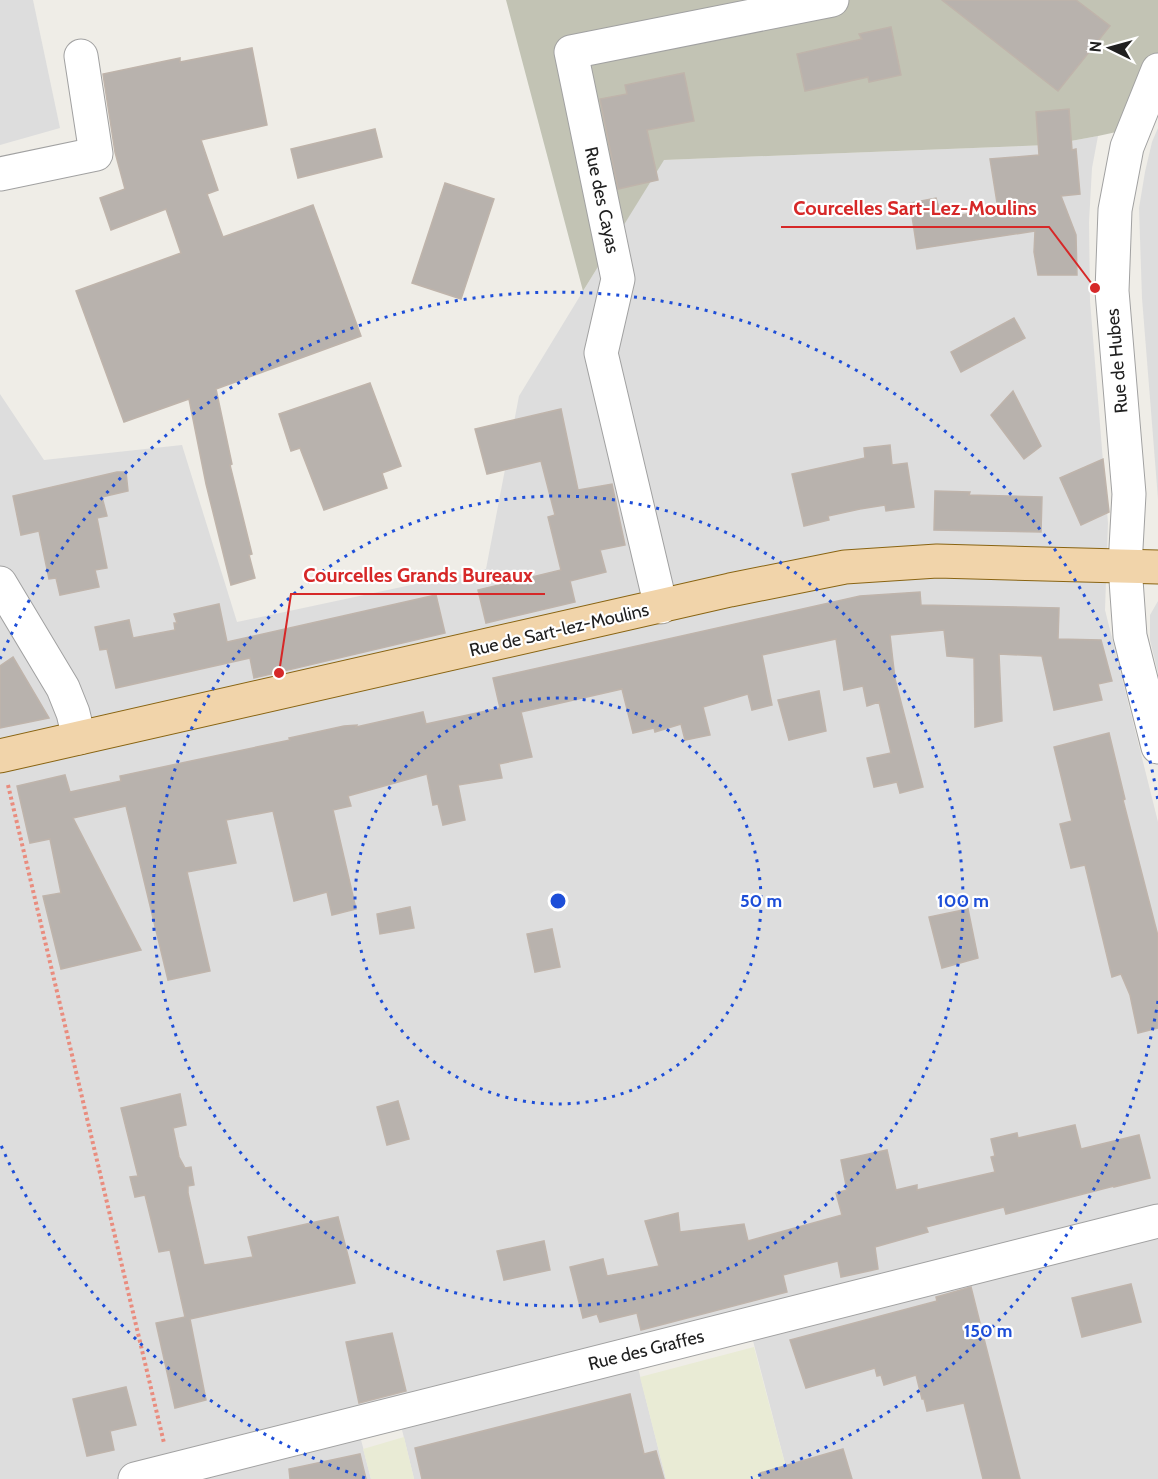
<svg xmlns="http://www.w3.org/2000/svg" width="1158" height="1479" font-family="Cabin,sans-serif">
	<rect width="100%" height="100%" fill="#efede7"/>
	<g fill="#ddd">
		<polygon points="0,0 33,0 60,128 0,145"/>
		<polygon points="1158,128 1158,499 1142,298 1139,208 1145,172 1152,142"/>
		<polygon points="1098,136 1092,168 1089,222 1090,301 1108,523 1105,610 1158,822 1158,1479 789,1479 745,1310 631,1340 666,1479 414,1479 395,1401 354,1412 371,1479 0,1479 0,394 44,460 182,445 237,622 486,569 519,396 663,160 1049,145"/>
		<polygon points="1158,601 1158,673 1150,640 1150,615"/>
	</g>
	<polygon fill="#c2c3b4" points="506,0 1158,0 1158,67 1121,131 1098,136 1049,145 664,160 583,291"/>
	<g fill="#e9ebd5">
		<polygon points="754,1347 789,1479 666,1479 640,1377"/>
		<polygon points="404,1437 414,1479 371,1479 363,1449"/>
	</g>
	<g fill="#b8b2ad" stroke="#bfb4ab" stroke-width="1.5">
		<polygon points="942,0 1076,0 1110,26 1058,91"/>
		<polygon points="891,27 901,75 869,82 868,77 805,91 797,54 862,39 859,34"/>
		<polygon points="252,48 267,125 201,140 218,190 207,194 223,237 313,205 361,336 216,389 232,464 230,465 252,554 249,555 255,578 231,585 206,484 189,399 124,422 76,291 181,253 166,209 111,230 100,198 125,189 115,152 103,74 180,58 180,62"/>
		<polygon points="684,73 694,121 647,130 658,180 618,189 600,99 627,94 625,85"/>
		<polygon points="1069,109 1072,150 1076,149 1080,194 1061,196 1076,235 1077,275 1038,275 1034,252 1035,231 917,249 910,203 936,198 942,218 998,209 990,159 1039,155 1036,112"/>
		<polygon points="375,129 382,157 298,178 291,149"/>
		<polygon points="445,183 494,199 461,299 412,283"/>
		<polygon points="1014,318 1025,338 961,372 951,352"/>
		<polygon points="370,383 401,466 382,473 387,488 324,510 300,448 291,451 279,414"/>
		<polygon points="1013,391 1041,446 1024,459 991,415"/>
		<polygon points="561,409 578,490 612,484 625,545 600,550 606,572 570,581 575,602 486,623 478,590 561,570 548,517 555,515 541,461 487,474 475,429"/>
		<polygon points="890,445 892,465 907,463 914,507 886,511 885,505 860,509 828,516 829,520 804,526 792,474 865,458 864,448"/>
		<polygon points="1103,459 1109,512 1081,525 1060,478"/>
		<polygon points="117,472 126,472 128,491 102,497 107,516 97,518 107,568 95,570 99,587 60,595 56,578 49,579 39,531 21,535 13,496"/>
		<polygon points="935,491 970,492 969,495 1042,497 1041,532 934,530"/>
		<polygon points="920,592 921,605 1059,608 1058,639 1101,640 1112,681 1098,684 1102,700 1054,710 1042,656 999,654 1002,721 975,727 974,658 947,656 944,630 890,635 895,679 923,787 900,793 897,782 874,787 867,758 891,753 879,702 867,706 863,686 844,690 836,639 762,655 772,705 752,710 748,694 703,707 710,735 685,740 681,724 655,732 654,728 633,733 622,689 521,712 532,757 499,764 502,778 458,785 465,820 443,825 438,804 433,805 427,774 348,796 351,806 333,810 356,909 332,915 327,892 294,901 273,811 226,820 236,863 187,872 210,971 168,980 126,806 73,818 141,950 61,969 43,896 61,893 50,839 30,843 17,786 65,775 70,792 121,781 120,776 290,740 289,738 344,726 357,725 356,727 423,712 426,724 500,708 493,678 860,596"/>
		<polygon points="436,595 445,633 254,678 250,658 116,688 107,649 100,650 95,627 129,620 133,638 175,630 174,623 177,623 174,614 219,604 227,642"/>
		<polygon points="13,657 49,718 0,728 0,666"/>
		<polygon points="819,691 826,731 789,740 778,700"/>
		<polygon points="1109,733 1125,799 1123,800 1158,936 1158,1028 1138,1033 1130,995 1121,974 1112,977 1085,865 1071,868 1060,824 1072,821 1054,747"/>
		<polygon points="410,907 414,928 380,934 377,914"/>
		<polygon points="968,909 978,958 942,968 929,917"/>
		<polygon points="552,929 560,967 535,972 527,934"/>
		<polygon points="180,1094 186,1125 173,1128 179,1157 185,1168 191,1167 194,1185 188,1186 188,1193 204,1265 253,1257 248,1237 338,1217 355,1283 190,1319 206,1400 175,1408 156,1323 185,1317 170,1250 159,1252 145,1195 135,1197 130,1177 138,1176 121,1108"/>
		<polygon points="398,1101 409,1139 387,1145 377,1107"/>
		<polygon points="1075,1125 1081,1149 1139,1135 1150,1178 1114,1187 1114,1186 1006,1214 1004,1207 926,1227 928,1232 875,1247 878,1269 841,1277 838,1261 783,1275 787,1292 641,1330 637,1313 600,1322 597,1314 583,1318 570,1267 603,1259 607,1276 659,1266 645,1221 678,1213 680,1232 744,1224 748,1241 842,1215 836,1193 847,1190 841,1160 887,1150 896,1190 917,1185 917,1190 995,1172 991,1157 995,1156 991,1139 1017,1133 1018,1138"/>
		<polygon points="544,1241 550,1270 504,1280 497,1251"/>
		<polygon points="1131,1284 1141,1322 1082,1337 1072,1298"/>
		<polygon points="971,1287 982,1331 1020,1479 983,1479 964,1403 927,1411 924,1399 922,1399 916,1375 884,1385 881,1375 877,1376 875,1368 806,1388 790,1340 937,1301 936,1297"/>
		<polygon points="392,1333 406,1391 359,1403 346,1342"/>
		<polygon points="126,1387 136,1425 110,1431 114,1450 87,1456 73,1399"/>
		<polygon points="630,1394 644,1454 656,1451 664,1479 422,1479 415,1448"/>
		<polygon points="843,1449 852,1479 761,1479 760,1473"/>
		<polygon points="360,1454 366,1479 290,1479 289,1469"/>
	</g>
	<g fill="none" stroke-linecap="round" stroke-linejoin="round">
		<defs>
			<g id="minor">
				<polyline points="1158,70 1127,147 1115,210 1112,291 1129,494 1125,566 1130,636 1158,747"/>
				<polyline points="0,174 96,154 81,56"/>
				<polyline points="0,583 63,688 73,713 79,738"/>
				<polyline points="661,607 601,353 618,279 571,52 832,0"/>
				<polyline points="135,1479 1158,1221"/>
			</g>
			<polyline id="major" points="0,756 730,590 845,567 937,561 1158,567"/>
		</defs>
		<use href="#minor" stroke="#a1a1a1" stroke-width="35"/>
		<use href="#major" stroke="#896412" stroke-width="35"/>
		<polyline stroke="#e98c7e" stroke-width="4" stroke-dasharray="3 3" stroke-linecap="butt" points="8,785 164,1443"/>
		<use href="#minor" stroke="#fff" stroke-width="33"/>
		<use href="#major" stroke="#f1d4aa" stroke-width="33"/>
	</g>
	<g fill="none" stroke="#1d4ed8" stroke-width="3" stroke-dasharray="3 6">
		<circle cx="558" cy="901" r="203"/>
		<circle cx="558" cy="901" r="405"/>
		<path d="M1158 1001A608 608 0 0 1 751 1478M365 1478A608 608 0 0 1 0 1143M0 659A608 608 0 0 1 1158 801"/>
	</g>
	<g text-anchor="middle" stroke-width="4.5" stroke-linejoin="round" paint-order="stroke">
		<g font-size="18" fill="#202020" stroke="#fff">
			<text transform="translate(602 200) rotate(78)" y="6">Rue des Cayas</text>
			<text transform="translate(1117 361) rotate(-95)" y="6">Rue de Hubes</text>
			<text transform="translate(559 630) rotate(-13)" y="6">Rue de Sart-lez-Moulins</text>
			<text transform="translate(646 1350) rotate(-14)" y="6">Rue des Graffes</text>
		</g>
	</g>
	<circle cx="558" cy="901" r="9" fill="#1d4ed8" stroke="#fff" stroke-width="3"/>
	<g font-size="18" text-anchor="middle" font-weight="bold" fill="#1d4ed8" stroke="#fff" stroke-width="4.5" stroke-linejoin="round" paint-order="stroke">
		<text x="761" y="907">50 m</text>
		<text x="963" y="907">100 m</text>
		<text x="988" y="1337">150 m</text>
	</g>
	<path fill="none" stroke="#d62828" stroke-width="2" d="M1095 288L1049 227H781M279 673L291 594H545"/>
	<g fill="#d62828" stroke="#fff" stroke-width="2">
		<circle cx="1095" cy="288" r="6"/>
		<circle cx="279" cy="673" r="6"/>
	</g>
	<g font-size="20" text-anchor="middle" font-weight="bold" fill="#d62828" stroke="#fff" stroke-width="4.5" stroke-linejoin="round" paint-order="stroke">
		<text x="915" y="215">Courcelles Sart-Lez-Moulins</text>
		<text x="418" y="582">Courcelles Grands Bureaux</text>
	</g>
	<g transform="translate(1110 48) rotate(275)" stroke="#ffffff" stroke-width="4.5" paint-order="stroke">
	<path d="M0-4.5L10 22L0 15L-10 22Z" fill="#202020"/>
	<text y="-9" font-size="16" font-weight="bold" text-anchor="middle" fill="#202020">N</text>
	</g>
</svg>
